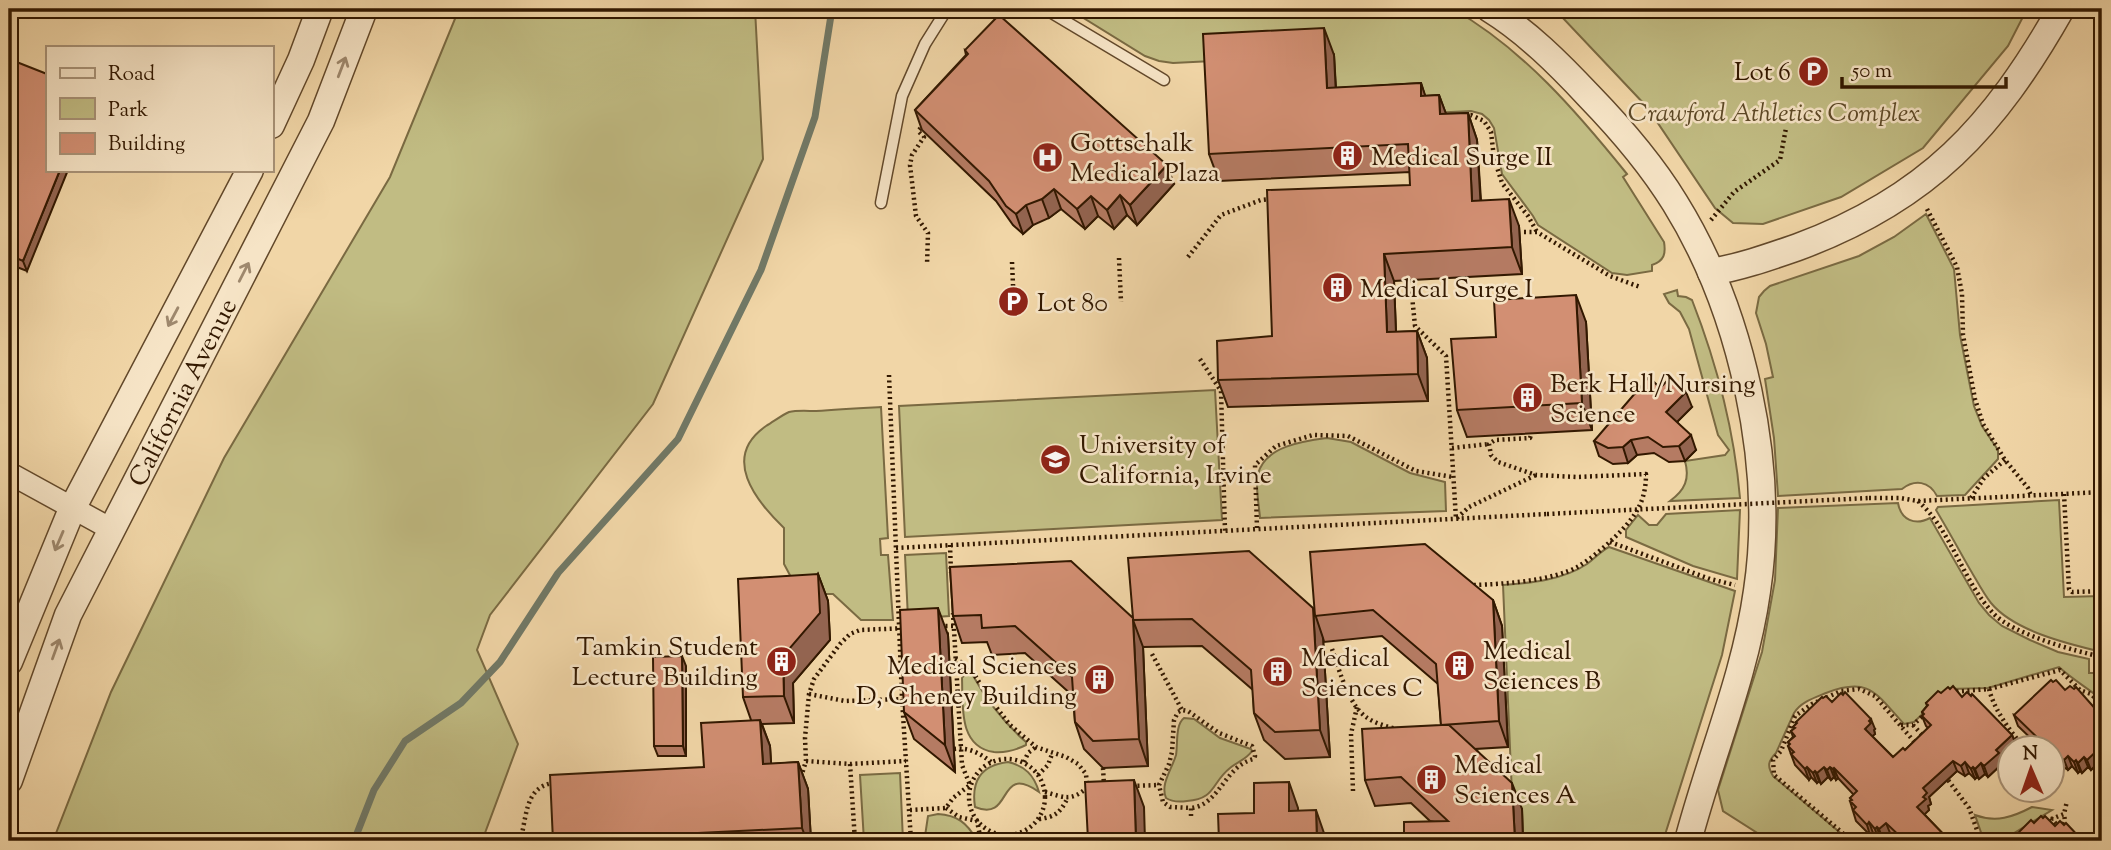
<svg xmlns="http://www.w3.org/2000/svg" width="2111" height="850" font-family="'Sorts Mill Goudy',serif">
	<rect width="100%" height="100%" fill="#f1d6a7"/>
	<filter id="stains"><feTurbulence type="fractalNoise" baseFrequency=".00286" numOctaves="4"/><feColorMatrix values="0 0 0 0 .2 0 0 0 0 .09 0 0 0 0 .02 0 0 0 .5 -.17"/></filter>
	<radialGradient id="worn" r=".72"><stop offset=".6" stop-color="#630" stop-opacity="0"/><stop offset="1" stop-color="#630" stop-opacity=".3"/></radialGradient>
	<g fill="#c1bc83" stroke="#7a6a42" stroke-width="2">
		<polygon points="459,9 755,9 763,159 653,404 490,615 477,650 518,744 482,841 53,841 111,692 224,458 390,177"/>
		<path d="M1069,9H1453C1523,49 1577,112 1627,174L1623,177L1664,242C1666,254 1664,261 1652,265V271L1627,275L1612,273L1538,225L1533,216L1502,174L1494,128L1489,120L1482,114L1471,111L1431,113L1213,61L1173,63L1159,61L1145,56Z"/>
		<polygon points="1548,9 2027,9 2008,46 1923,148 1841,197 1763,224 1733,223 1715,208 1647,107 1562,17"/>
		<path d="M1926,214L1954,269L1960,335L1974,406L1982,426L1998,450V459L1965,495L1937,496C1929,481 1915,479 1902,489L1778,496L1774,438L1765,379L1773,377L1766,344L1756,313L1759,297L1764,291L1770,286L1859,256L1894,237Z"/>
		<path d="M1677,290L1678,296L1686,297L1692,300C1717,364 1734,429 1740,498L1670,501C1685,490 1690,479 1685,461L1725,455L1729,450L1718,435L1689,329L1680,312L1669,303L1664,294Z"/>
		<polygon points="1215,390 1222,520 905,537 899,406"/>
		<path d="M881,407L888,538L880,539L881,555H888L893,620H861L833,594H812L792,579L784,564V528C755,500 721,457 766,426C773,422 782,415 789,412C797,410 808,411 816,411C838,409 860,408 881,407Z"/>
		<path d="M1327,438L1351,442L1410,473L1445,482L1446,511L1260,518C1259,504 1255,487 1258,474C1265,446 1304,441 1327,438Z"/>
		<path d="M2059,500L2064,597L2102,596V652C2068,644 2014,631 1991,603C1983,593 1977,581 1971,571C1959,550 1948,530 1936,510L1938,507Z"/>
		<path d="M1898,503C1901,520 1915,526 1930,518L1979,603L1989,615L2002,626L2030,640L2058,652L2089,659V673H2102V700C2088,688 2073,680 2059,667L1988,688L1949,689L1914,722L1904,724C1876,694 1870,676 1826,693C1814,698 1801,702 1794,713L1776,753C1768,761 1767,766 1773,776L1850,841H1770L1723,811L1718,790L1762,652L1775,580L1778,508Z"/>
		<polygon points="1740,510 1737,579 1693,566 1626,537 1626,530 1638,515 1649,525 1657,525 1666,514"/>
		<path d="M1609,547L1735,591L1722,655L1663,841H1514L1503,585C1531,583 1563,580 1587,564C1595,558 1601,551 1609,547Z"/>
		<polygon points="946,553 949,616 908,619 905,555"/>
		<path d="M966,673L972,674C987,701 1003,722 1026,742V745C1016,750 1006,753 994,752C958,747 963,705 962,678Z"/>
		<path d="M1184,718L1194,719L1220,738L1251,749L1252,751C1247,759 1237,762 1230,768C1211,783 1216,799 1187,801C1180,802 1172,802 1166,798C1160,784 1172,769 1176,755C1178,744 1175,725 1184,718Z"/>
		<path d="M1008,762C1025,766 1034,775 1039,792C996,762 1014,823 975,807C971,781 981,765 1008,762Z"/>
		<polygon points="900,773 903,841 864,841 860,775"/>
		<path d="M2032,807L2052,810L2001,841H1984L1975,815C1996,823 2013,817 2032,807Z"/>
		<path d="M938,814C957,815 967,823 976,839L975,841H928V837L925,836L928,816Z"/>
	</g>
	<g fill="none" stroke-linecap="round" stroke-linejoin="round">
		<polyline stroke="#717967" stroke-width="7" points="354,841 374,790 405,741 461,703 500,662 558,573 678,439 761,270 815,117 832,9"/>
		<defs>
			<g id="service">
				<polyline points="1045,9 1164,80"/>
				<polyline points="881,203 902,96 925,44 947,9"/>
			</g>
			<polyline id="minor" points="9,473 111,529"/>
			<g id="tertiary">
				<path d="M1490,9C1527,32 1559,64 1589,96C1621,129 1651,164 1675,203C1742,311 1776,465 1757,591C1745,677 1710,757 1688,841"/>
				<polyline points="271,125 301,60 320,9"/>
				<path d="M1711,272C1741,267 1769,257 1798,247C1928,199 1994,127 2061,9"/>
				<polyline points="9,662 72,509 250,170"/>
				<polyline points="9,780 68,615 321,121 364,9"/>
			</g>
		</defs>
		<use href="#service" stroke="#62482a" stroke-width="13"/>
		<use href="#minor" stroke="#62482a" stroke-width="24"/>
		<use href="#tertiary" stroke="#62482a" stroke-width="29"/>
		<g stroke="#321800" stroke-width="4.5" stroke-dasharray="2 3.5" stroke-linecap="butt">
			<polyline points="1465,115 1471,115 1484,121 1491,132 1494,158 1502,183 1528,216 1537,232"/>
			<polyline points="924,124 918,131 924,137 912,155 910,165 916,216 928,233 927,265"/>
			<polyline points="1927,209 1957,267 1962,294 1963,335 1975,399 1983,424 2005,460 2028,488 2031,496"/>
			<polyline points="1711,220 1734,192 1780,160 1786,128"/>
			<polyline points="1524,232 1537,232 1610,276 1640,287"/>
			<polyline points="1188,257 1221,215 1261,200 1271,199"/>
			<polyline points="1119,258 1121,302"/>
			<polyline points="1012,262 1014,307"/>
			<polyline points="1410,275 1415,326 1446,356 1456,519"/>
			<polyline points="1200,359 1221,391 1225,531"/>
			<polyline points="889,375 902,699 911,841"/>
			<polyline points="1452,448 1489,444"/>
			<polyline points="2064,494 2069,589 2072,592 2102,591"/>
			<polyline points="1869,498 1900,498 1918,501 2102,492"/>
			<polyline points="1971,498 1984,478 2005,460"/>
			<path d="M1918,501C1952,531 1962,580 1993,613C2012,634 2075,651 2102,657"/>
			<polyline points="1457,518 1469,507 1536,475"/>
			<polyline points="1257,528 1255,465 1276,446 1313,435 1348,436 1416,471 1453,477"/>
			<polyline points="1610,542 1710,579 1735,585"/>
			<polyline points="950,545 951,573"/>
			<polyline points="896,548 1547,514"/>
			<path d="M1474,585C1504,584 1553,581 1579,566C1592,558 1606,546 1617,535C1636,516 1646,501 1646,474L1577,477L1536,475L1498,462L1491,455L1489,444L1495,440L1530,438L1531,435"/>
			<polyline points="940,626 953,626"/>
			<path d="M1332,649C1339,669 1348,704 1366,717C1374,723 1388,727 1397,729"/>
			<polyline points="1152,654 1182,710"/>
			<polyline points="955,659 970,667 986,694 1010,725 1036,747 1066,757 1078,764 1086,774 1087,786"/>
			<path d="M1989,689C1995,712 2010,730 2024,748"/>
			<polyline points="1951,692 1989,689 2060,670 2080,690 2091,694 2102,705"/>
			<polyline points="809,694 845,701 902,699"/>
			<polyline points="1901,725 1913,725 1926,713"/>
			<polyline points="1913,725 1925,738"/>
			<path d="M954,749C968,747 980,753 991,762"/>
			<circle cx="1007" cy="797" r="38"/>
			<polyline points="806,761 850,764 906,761"/>
			<polyline points="1024,762 1028,753 1036,747"/>
			<polyline points="850,764 855,841"/>
			<polyline points="1038,775 1048,765 1052,754"/>
			<polyline points="1945,776 1969,808 1981,841"/>
			<polyline points="801,777 806,761 805,738 809,694 814,679 840,644 850,634 860,630 907,628"/>
			<polyline points="1132,786 1159,785"/>
			<polyline points="2040,790 2041,798"/>
			<polyline points="1353,791 1351,734 1357,707"/>
			<path d="M1045,792C1064,797 1070,802 1087,788"/>
			<polyline points="946,808 959,817 977,821 981,841"/>
			<polyline points="910,810 946,808 953,798 970,785 962,765 953,613"/>
			<path d="M1191,816V808L1170,807L1163,802L1159,785L1169,764L1172,752L1174,720L1178,712L1182,710L1188,711L1219,733L1252,746L1255,756L1254,759C1225,765 1220,805 1191,808"/>
			<polyline points="2051,818 2061,830 2065,821 2064,814"/>
			<path d="M1039,819C1055,817 1060,813 1067,799"/>
			<polyline points="2046,821 2064,814 2067,801"/>
			<path d="M520,841C527,819 524,787 553,783"/>
			<polyline points="1852,841 1774,775 1773,760 1781,751 1795,716 1812,704 1841,691 1859,689 1875,696 1918,746"/>
		</g>
		<use href="#service" stroke="#f6e4c6" stroke-width="10"/>
		<use href="#minor" stroke="#f6e4c6" stroke-width="21"/>
		<use href="#tertiary" stroke="#f6e4c6" stroke-width="26"/>
		<g stroke="#321800" stroke-width="4.5" stroke-dasharray="2 3.5" stroke-linecap="butt">
			<polyline points="1547,514 1869,498"/>
			<polyline points="1103,768 1104,785"/>
		</g>
	</g>
	<g fill="#b57b63" stroke="#321800" stroke-width="2">
		<polygon points="965,50 1174,184 1137,225 1127,215 1114,229 1098,216 1085,229 1061,209 1049,218 1033,225 1023,234 1013,225 996,201 922,130 915,110 966,55"/>
		<polygon points="1334,55 1336,88 1421,83 1425,96 1439,95 1446,114 1468,113 1477,140 1481,200 1519,226 1522,274 1394,281 1396,332 1417,331 1427,358 1428,401 1228,407 1218,380 1272,336 1410,185 1410,172 1219,181 1209,154"/>
		<polygon points="9,59 27,271 9,264"/>
		<polygon points="1586,322 1592,430 1467,437 1457,410 1496,337"/>
		<polygon points="1660,388 1692,407 1677,422 1696,450 1685,461 1669,462 1654,453 1637,455 1628,463 1613,464 1599,456 1594,441"/>
		<polygon points="950,567 1133,618 1315,614 1493,600 1502,626 1508,747 1476,749 1522,809 1523,841 1430,821 1411,803 1375,806 1365,780 1441,725 1438,684 1382,636 1324,642 1323,638 1330,757 1285,759 1264,740 1254,713 1253,690 1202,646 1143,647 1148,766 1103,768 1084,749 1075,722 1073,696 1025,653 992,655 987,642 962,643 953,616"/>
		<polygon points="818,574 828,601 830,640 793,683 794,723 762,724 770,746 771,764 798,762 808,789 811,841 553,841 704,767 751,720 743,697"/>
		<polygon points="948,635 955,772 914,739 904,712"/>
		<polygon points="686,666 686,756 658,756 654,746"/>
		<polygon points="1941,693 1962,697 2012,735 2016,745 2010,748 2010,751 2001,759 2003,763 1988,777 1985,774 1979,779 1977,777 1975,779 1969,773 1965,776 1957,771 1929,797 1931,804 1928,806 1929,810 1924,814 1950,841 1898,841 1890,833 1883,840 1880,837 1878,839 1873,833 1870,835 1856,821 1850,801 1851,800 1850,798 1854,795 1838,778 1836,780 1834,777 1831,780 1828,777 1821,784 1819,781 1817,783 1811,777 1809,780 1795,765 1788,746 1789,745 1788,742 1793,737 1791,731 1794,729 1793,727 1796,724 1796,722 1832,702 1875,729 1874,730 1875,734 1872,736 1893,757 1905,750 1928,728 1926,726 1922,716 1923,715 1922,712 1927,706 1926,703"/>
		<polygon points="2014,715 2102,759 2091,770 2088,767 2082,773 2080,771 2078,773 2072,766 2068,770 2059,764 2058,765 2052,759 2052,748 2041,748 2018,726"/>
	</g>
	<g fill="#936450" stroke="#321800" stroke-width="2">
		<polygon points="1324,28 1334,55 1337,115 1327,88"/>
		<polygon points="1421,83 1430,110 1421,96"/>
		<polygon points="1439,95 1449,122 1440,114"/>
		<polygon points="1468,113 1477,140 1482,228 1472,201"/>
		<polygon points="1167,165 1174,184 1137,225 1130,205"/>
		<polygon points="60,170 68,170 27,271 23,261"/>
		<polygon points="1054,189 1061,209 1049,218 1042,199"/>
		<polygon points="1120,195 1127,215 1114,229 1107,210"/>
		<polygon points="1091,196 1098,216 1085,229 1077,209"/>
		<polygon points="1509,199 1519,226 1522,274 1512,247"/>
		<polygon points="1026,205 1033,225 1023,234 1016,214"/>
		<polygon points="1384,254 1394,281 1397,359 1387,332"/>
		<polygon points="1576,295 1586,322 1592,430 1582,403"/>
		<polygon points="1417,331 1427,358 1428,401 1418,374"/>
		<polygon points="1686,392 1692,407 1672,427 1666,412"/>
		<polygon points="1691,435 1696,450 1685,461 1679,446"/>
		<polygon points="1631,440 1637,455 1628,463 1623,447"/>
		<polygon points="818,574 828,601 830,640 793,683 794,723 784,696 783,656"/>
		<polygon points="1493,600 1502,626 1508,747 1499,721"/>
		<polygon points="938,608 948,635 955,772 945,745"/>
		<polygon points="1313,608 1323,638 1330,757 1320,730"/>
		<polygon points="1133,620 1143,647 1148,766 1139,739"/>
		<polygon points="682,656 686,666 686,756 683,746"/>
		<polygon points="1871,719 1875,729 1874,730 1875,734 1869,739 1865,729 1869,721"/>
		<polygon points="760,720 770,746 773,791 763,764"/>
		<polygon points="2012,735 2016,745 2012,748 2010,748 2010,751 2001,759 2003,763 1988,777 1984,766 1996,750"/>
		<polygon points="2102,741 2102,759 2091,770 2087,760"/>
		<polygon points="2055,754 2059,764 2058,765 2054,755"/>
		<polygon points="2068,756 2072,766 2068,770 2064,760"/>
		<polygon points="2084,757 2088,767 2082,773 2078,763"/>
		<polygon points="2076,760 2080,771 2078,773 2074,762"/>
		<polygon points="1953,761 1957,771 1929,797 1931,804 1928,806 1929,810 1921,818 1917,807 1923,788"/>
		<polygon points="798,762 808,789 811,841 807,841 802,828"/>
		<polygon points="1965,762 1969,773 1965,776 1961,766"/>
		<polygon points="1981,763 1985,774 1979,779 1975,769"/>
		<polygon points="1807,767 1811,777 1809,780 1805,769"/>
		<polygon points="1824,767 1828,777 1821,784 1817,773"/>
		<polygon points="1830,767 1834,777 1831,780 1827,770"/>
		<polygon points="1973,767 1977,777 1975,779 1971,769"/>
		<polygon points="1834,768 1838,778 1836,780 1833,769"/>
		<polygon points="1815,771 1819,781 1817,783 1813,773"/>
		<polygon points="1134,780 1144,807 1145,841 1136,841"/>
		<polygon points="1289,782 1298,808 1299,837 1289,811"/>
		<polygon points="1512,783 1522,809 1523,841 1515,841"/>
		<polygon points="1316,810 1325,836 1326,841 1317,841"/>
		<polygon points="1869,822 1873,833 1870,835 1867,825"/>
		<polygon points="1886,823 1890,833 1883,840 1879,829"/>
		<polygon points="1877,827 1880,837 1878,839 1875,829"/>
	</g>
	<g fill="#d28f73" stroke="#321800" stroke-width="2">
		<polygon points="999,15 1167,165 1130,205 1120,195 1107,210 1091,196 1077,209 1054,189 1042,199 1026,205 1016,214 1006,206 989,181 915,110 968,54 965,50"/>
		<polygon points="1324,28 1327,88 1421,83 1421,96 1439,95 1440,114 1468,113 1472,201 1509,199 1512,247 1384,254 1387,332 1417,331 1418,374 1218,380 1217,341 1272,336 1267,190 1410,185 1408,144 1209,154 1203,34"/>
		<polygon points="9,59 47,74 47,170 60,170 23,261 9,255"/>
		<polygon points="1576,295 1582,403 1457,410 1451,339 1496,337 1494,300"/>
		<polygon points="1649,377 1660,388 1671,377 1686,392 1666,412 1691,435 1679,446 1663,447 1648,437 1631,440 1623,447 1608,448 1594,441"/>
		<polygon points="1425,544 1493,600 1499,721 1441,725 1449,725 1512,783 1515,841 1404,841 1404,822 1448,821 1401,777 1365,780 1362,729 1441,725 1436,664 1373,610 1315,616 1310,552"/>
		<polygon points="1249,551 1313,608 1320,730 1275,732 1254,713 1251,670 1192,619 1133,620 1139,739 1093,741 1075,722 1072,677 1015,626 982,628 981,615 953,616 950,567 1071,561 1133,618 1128,558"/>
		<polygon points="818,574 820,613 783,656 784,696 743,697 738,579"/>
		<polygon points="938,608 945,745 904,712 900,610"/>
		<polygon points="682,656 683,746 654,746 653,657"/>
		<polygon points="2051,680 2053,682 2056,680 2065,690 2070,686 2074,689 2076,687 2099,713 2098,714 2102,718 2099,721 2102,723 2100,727 2102,730 2102,741 2099,744 2102,746 2087,760 2084,757 2078,763 2076,760 2074,762 2068,756 2064,760 2055,754 2054,755 2052,752 2052,748 2048,748 2014,715"/>
		<polygon points="1953,686 1962,697 1967,692 1971,696 1972,694 2012,735 1996,750 1999,753 1984,766 1981,763 1975,769 1973,767 1971,769 1965,762 1961,766 1953,761 1923,788 1927,793 1923,797 1926,799 1917,807 1950,841 1905,841 1886,823 1879,829 1877,827 1875,829 1869,822 1867,825 1853,810 1856,807 1850,801 1852,800 1850,798 1857,791 1834,768 1833,769 1830,767 1827,770 1824,767 1817,773 1815,771 1813,773 1807,767 1805,769 1791,754 1794,752 1788,746 1790,744 1788,742 1795,736 1791,731 1795,728 1793,727 1797,723 1796,722 1822,697 1823,698 1826,696 1832,702 1841,693 1843,695 1845,692 1871,719 1869,721 1871,723 1865,729 1893,757 1903,748 1905,750 1931,725 1922,716 1924,714 1922,712 1928,705 1926,703 1938,691 1941,693 1948,687 1950,689"/>
		<polygon points="760,720 763,764 798,762 802,828 638,836 639,841 553,841 550,775 704,767 701,723"/>
		<polygon points="1134,780 1136,841 1070,841 1088,840 1085,782"/>
		<polygon points="1289,782 1289,811 1316,810 1317,841 1219,841 1218,814 1254,813 1254,783"/>
		<polygon points="2041,816 2043,818 2045,816 2055,826 2060,821 2064,825 2066,823 2083,841 2015,841 2022,834 2019,832 2031,820 2034,823"/>
	</g>
	<defs><path id="oneway-shaft" d="M-6 0H5M1.5-3L5.5 0L1.5 3" fill="none" stroke-width="1.6" stroke-linecap="round" stroke-linejoin="round" transform="scale(1.75)"/></defs>
	<g stroke="#9e886d">
		<use href="#oneway-shaft" transform="translate(342 67) rotate(-69)"/>
		<use href="#oneway-shaft" transform="translate(244 272) rotate(-63)"/>
		<use href="#oneway-shaft" transform="translate(173 317) rotate(118)"/>
		<use href="#oneway-shaft" transform="translate(59 541) rotate(113)"/>
		<use href="#oneway-shaft" transform="translate(56 649) rotate(-70)"/>
	</g>
	<defs>
		<symbol id="parking-disc" viewBox="-11 -11 22 22"><circle r="9.5" fill="#8f2418" stroke="#f6e4c6"/><path d="M-3.5-5.5H1a3.5 3.5 0 0 1 0 7H-1V5.5H-3.5ZM-1-3.4V-.6H.8a1.4 1.4 0 0 0 0-2.8Z" fill="#fff"/></symbol>
		<symbol id="building-disc" viewBox="-11 -11 22 22"><circle r="9.5" fill="#8f2418" stroke="#f6e4c6"/><path d="M-4-6H4V6H1V3H-1V6H-4ZM-2.5-4.3h1.7v1.8h-1.7ZM.8-4.3h1.7v1.8H.8ZM-2.5-1h1.7V.8h-1.7ZM.8-1h1.7V.8H.8Z" fill="#fff"/></symbol>
		<symbol id="hospital-disc" viewBox="-11 -11 22 22"><circle r="9.5" fill="#8f2418" stroke="#f6e4c6"/><path d="M-5-5h3v3.5h4V-5h3V5h-3V1.5h-4V5h-3Z" fill="#fff"/></symbol>
		<symbol id="university-disc" viewBox="-11 -11 22 22"><circle r="9.5" fill="#8f2418" stroke="#f6e4c6"/><path d="M0-5L7-2L0 1L-7-2ZM-4 1L0 2.5L4 1V4Q0 6-4 4Z" fill="#fff"/></symbol>
	</defs>
	<g fill-rule="evenodd">
		<use href="#parking-disc" x="1796" y="54" width="35" height="35"/>
		<use href="#building-disc" x="1330" y="138" width="35" height="35"/>
		<use href="#hospital-disc" x="1030" y="140" width="35" height="35"/>
		<use href="#building-disc" x="1320" y="270" width="35" height="35"/>
		<use href="#parking-disc" x="996" y="284" width="35" height="35"/>
		<use href="#building-disc" x="1510" y="380" width="35" height="35"/>
		<use href="#university-disc" x="1038" y="442" width="35" height="35"/>
		<use href="#building-disc" x="764" y="644" width="35" height="35"/>
		<use href="#building-disc" x="1442" y="648" width="35" height="35"/>
		<use href="#building-disc" x="1260" y="654" width="35" height="35"/>
		<use href="#building-disc" x="1082" y="662" width="35" height="35"/>
		<use href="#building-disc" x="1414" y="762" width="35" height="35"/>
	</g>
	<g text-anchor="middle" stroke-width="5" stroke-linejoin="round" paint-order="stroke">
		<g font-size="26" fill="#321800" stroke="#f6e4c6" text-anchor="start">
			<text x="1791" y="80" text-anchor="end">Lot 6</text>
			<text x="1070" y="151">Gottschalk<tspan x="1070" dy="30">Medical Plaza</tspan></text>
			<text x="1371" y="165">Medical Surge II</text>
			<text x="1360" y="297">Medical Surge I</text>
			<text x="1037" y="311">Lot 80</text>
			<text x="1550" y="392">Berk Hall/Nursing<tspan x="1550" dy="30">Science</tspan></text>
			<text x="1079" y="453">University of<tspan x="1079" dy="30">California, Irvine</tspan></text>
			<text x="758" y="655" text-anchor="end">Tamkin Student<tspan x="758" dy="30">Lecture Building</tspan></text>
			<text x="1483" y="659">Medical<tspan x="1483" dy="30">Sciences B</tspan></text>
			<text x="1301" y="666">Medical<tspan x="1301" dy="30">Sciences C</tspan></text>
			<text x="1077" y="674" text-anchor="end">Medical Sciences<tspan x="1077" dy="30">D, Cheney Building</tspan></text>
			<text x="1454" y="773">Medical<tspan x="1454" dy="30">Sciences A</tspan></text>
		</g>
		<g font-size="26" font-style="italic" fill="#5d4927" stroke="#f6e4c6">
			<text x="1774" y="121">Crawford Athletics Complex</text>
		</g>
		<g font-size="26" fill="#321800" stroke="#f6e4c6">
			<text transform="translate(182 392) rotate(-63)" y="9">California Avenue</text>
		</g>
	</g>
	<rect width="2111" height="850" fill="none" stroke="#f1d6a7" stroke-width="35"/>
	<rect x="10" y="10" width="2090" height="829" fill="none" stroke="#321800" stroke-width="3.5"/>
	<rect x="18" y="18" width="2076" height="815" fill="none" stroke="#321800" stroke-width="2"/>
	<rect x="46" y="46" width="228" height="126" fill="#f6e4c6" stroke="#a89277" stroke-width="2"/>
	<rect x="60" y="68" width="35" height="10" fill="#f6e4c6" stroke="#a89277" stroke-width="2"/>
	<text x="108" y="80" font-size="21" fill="#321800">Road</text>
	<rect x="60" y="98" width="35" height="21" fill="#c1bc83" stroke="#a89277" stroke-width="2"/>
	<text x="108" y="116" font-size="21" fill="#321800">Park</text>
	<rect x="60" y="133" width="35" height="21" fill="#d28f73" stroke="#a89277" stroke-width="2"/>
	<text x="108" y="150" font-size="21" fill="#321800">Building</text>
	<g transform="translate(2031 769) rotate(358)"><circle r="33" fill="#f6e4c6" stroke="#a89277" stroke-width="2"/>
	<path d="M0-5L12 26L0 18L-12 26Z" fill="#8f2418"/>
	<text y="-10" font-size="19" font-weight="bold" text-anchor="middle" fill="#321800">N</text>
	</g>
	<path d="M1842 77v10h164v-10" fill="none" stroke="#321800" stroke-width="3.5"/>
	<text x="1852" y="77" font-size="21" fill="#321800" stroke="#f6e4c6" stroke-width="5" paint-order="stroke">50 m</text>
	<rect width="100%" height="100%" filter="url(#stains)"/>
	<rect width="100%" height="100%" fill="url(#worn)"/>
</svg>
